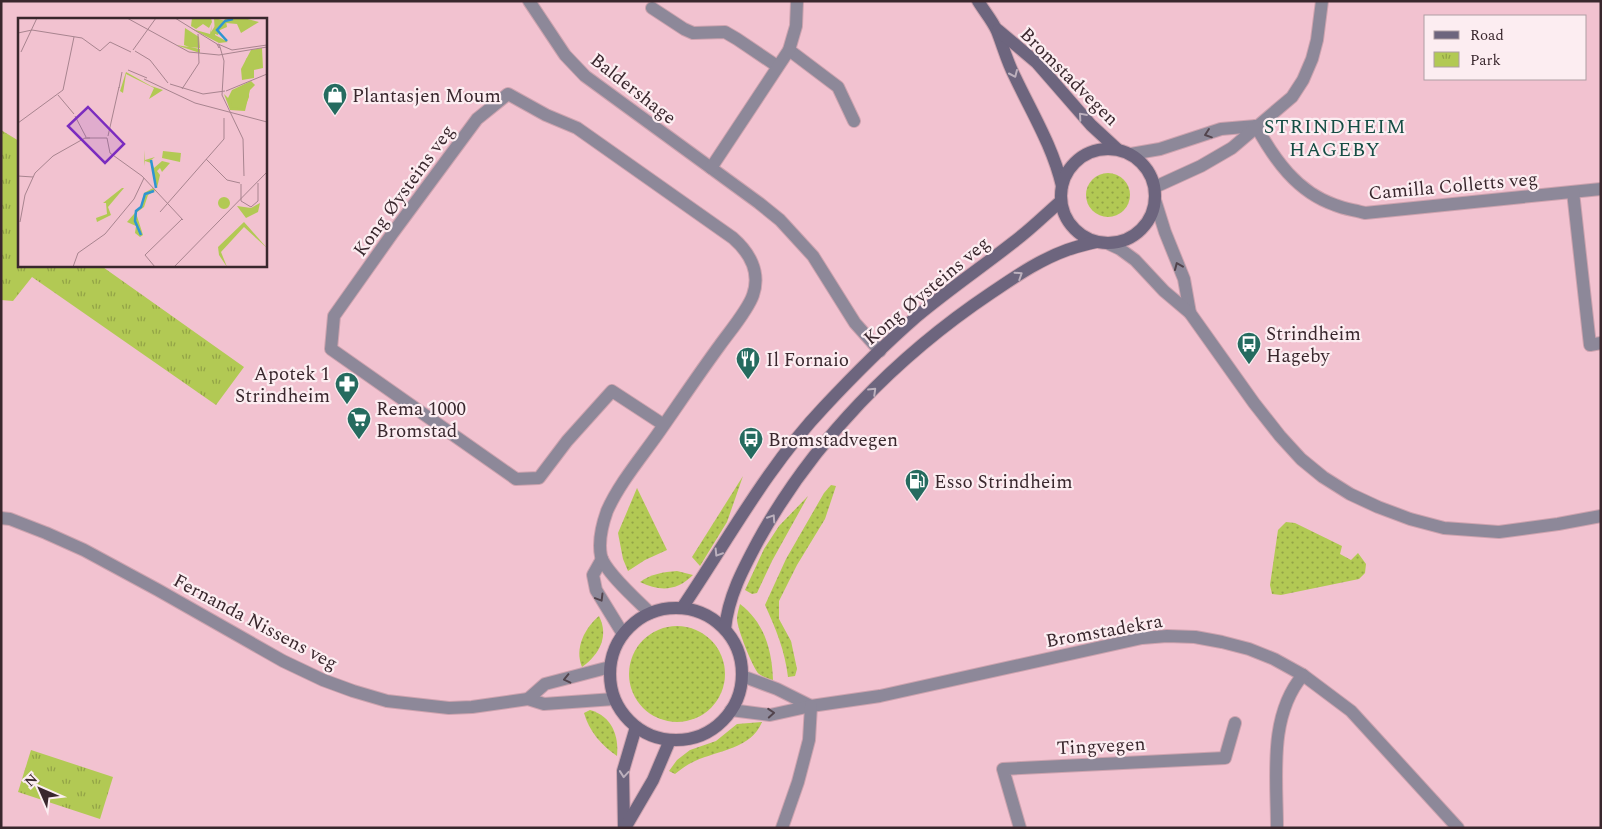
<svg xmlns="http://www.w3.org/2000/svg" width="1602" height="829" font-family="Spectral,serif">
	<defs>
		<pattern id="grass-dots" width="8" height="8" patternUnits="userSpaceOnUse" patternTransform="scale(1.25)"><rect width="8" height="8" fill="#b2c954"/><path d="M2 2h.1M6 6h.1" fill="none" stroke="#92a346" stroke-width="1.8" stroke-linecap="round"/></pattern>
		<pattern id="park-tufts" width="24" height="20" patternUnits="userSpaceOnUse" patternTransform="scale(1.25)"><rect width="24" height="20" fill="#b2c954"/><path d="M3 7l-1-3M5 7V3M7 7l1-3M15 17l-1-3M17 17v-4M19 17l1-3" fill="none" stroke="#92a346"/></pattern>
	</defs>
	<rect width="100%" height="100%" fill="#f2c2d0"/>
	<g fill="url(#grass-dots)">
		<circle cx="1108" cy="195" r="22"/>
		<polygon points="743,476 727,522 700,566 692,557"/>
		<path d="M831,485L836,486L825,519L797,565L779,601V619L791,641L797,669L795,676L788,677C785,651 776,629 765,605L786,559L824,493Z"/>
		<polygon points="637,488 667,550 645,560 628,571 623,559 618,533"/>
		<polygon points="808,496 772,561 757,593 752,594 745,590 764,549 779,526"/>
		<polygon points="1286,522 1295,523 1342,546 1340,554 1351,560 1358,553 1366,564 1365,573 1359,579 1281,595 1272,594 1270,585 1278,530"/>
		<path d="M677,571L693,575C676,592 659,591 640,582C651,574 663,572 677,571Z"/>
		<path d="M740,604C765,623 772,651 773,680C769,679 763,677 759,674C753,669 737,628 737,619C737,614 739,608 740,604Z"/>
		<path d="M599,616C609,636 600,654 582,667C574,648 585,628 599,616Z"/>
		<circle cx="677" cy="674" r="48"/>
		<path d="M590,710C612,716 619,736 617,756C601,745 589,731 584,713Z"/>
		<path d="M762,722C751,749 719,750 695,761C688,764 681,769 675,774L669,771L677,760L690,750L716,741L737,724Z"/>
	</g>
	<g fill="url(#park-tufts)">
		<polygon points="1,130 19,141 19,265 100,265 244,367 216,405 32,277 13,301 1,300"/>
		<polygon points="31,750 113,777 100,819 18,792"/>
	</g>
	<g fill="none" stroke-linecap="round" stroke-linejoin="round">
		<defs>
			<g id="minor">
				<polyline points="529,1 565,55 585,76 759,203 780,220 813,256 855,323 880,351"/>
				<polyline points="652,8 684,29 693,33 725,32 737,39 777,66"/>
				<polyline points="789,50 838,87 854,121"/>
				<path d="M1256,126C1274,159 1297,192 1335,205C1344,209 1355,210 1365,213L1601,189"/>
				<polyline points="1131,154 1160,149 1221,129 1256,126"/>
				<polyline points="711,168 789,50 796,26 797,1"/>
				<polyline points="1155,187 1201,166 1232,148 1292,97 1303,80 1312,59 1317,40 1322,1"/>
				<polyline points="1573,192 1590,345 1601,343"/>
				<polyline points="602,559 593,575 596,590 623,634"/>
				<path d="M650,613C638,601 605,572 601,556C598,541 602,525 607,511C619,484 640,459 657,435C678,405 698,375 720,345C730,331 748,310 753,295C761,272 749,252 733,238L577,128L546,115L508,94L477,119L392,234L334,316L331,349L516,479L539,478L567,441L612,391L664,425"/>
				<polyline points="742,676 777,689 811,706"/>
				<polyline points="731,710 770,715 811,706 880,696 1142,638 1167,636 1195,637 1222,642 1249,649 1274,659 1303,675 1351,711 1458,828"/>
				<polyline points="782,828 798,782 809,740 811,706"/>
				<polyline points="1020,828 1003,769 1225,758 1235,723"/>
				<path d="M1277,828C1277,777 1268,716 1303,675"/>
			</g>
			<g id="tertiary">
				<polyline points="1155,200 1165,232 1184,279 1190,313"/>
				<polyline points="1107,243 1120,249 1135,260 1164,291 1190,313 1254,403 1280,436 1301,459 1323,477 1350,494 1378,507 1410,519 1444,528 1499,532 1558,524 1601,516"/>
				<polyline points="1,518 10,519 46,533 84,550 158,590 283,661 323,680 353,691 387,701 449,708 472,707 528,699 544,704 614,699"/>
				<polyline points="528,699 545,684 610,667"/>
			</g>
			<g id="secondary">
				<path d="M978,1C984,11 992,20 997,31C1003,46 1007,62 1015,77C1032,113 1053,147 1062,186"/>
				<polyline points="998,30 1037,63 1091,125 1117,149"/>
				<circle cx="1108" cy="196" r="47"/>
				<circle cx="676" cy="674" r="66"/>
				<path d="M682,608C728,540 767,467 824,407C853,376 884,345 916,317C948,290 982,267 1015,241C1031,229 1046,214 1061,201"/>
				<path d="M725,629C728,597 743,569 758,541C813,441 897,356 991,293C1015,277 1039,260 1067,250C1076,247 1086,244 1096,242"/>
				<polyline points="624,828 623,771 636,727"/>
				<polyline points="625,828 653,780 670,740"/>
			</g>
		</defs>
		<use href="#minor" stroke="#cda3af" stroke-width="14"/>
		<use href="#tertiary" stroke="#cda3af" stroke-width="14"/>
		<use href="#secondary" stroke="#cda3af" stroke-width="14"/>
		<use href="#minor" stroke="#8d8899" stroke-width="12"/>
		<use href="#tertiary" stroke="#8d8899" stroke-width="12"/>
		<use href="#secondary" stroke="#6d657e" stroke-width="12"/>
	</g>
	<defs><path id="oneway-chevron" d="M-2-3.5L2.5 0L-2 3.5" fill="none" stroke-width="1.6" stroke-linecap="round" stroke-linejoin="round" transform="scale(1.25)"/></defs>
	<g stroke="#bcb0bd">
		<use href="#oneway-chevron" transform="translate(1014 74) rotate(66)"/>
		<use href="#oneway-chevron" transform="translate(1082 116) rotate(-131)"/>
		<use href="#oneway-chevron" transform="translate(1019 275) rotate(-33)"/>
		<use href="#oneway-chevron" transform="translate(873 391) rotate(-44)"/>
		<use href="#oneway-chevron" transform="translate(772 518) rotate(-57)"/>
		<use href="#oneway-chevron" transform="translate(718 553) rotate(122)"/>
		<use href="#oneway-chevron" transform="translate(624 774) rotate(95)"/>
	</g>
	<g stroke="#52444d">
		<use href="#oneway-chevron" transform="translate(1208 134) rotate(161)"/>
		<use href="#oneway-chevron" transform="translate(1178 266) rotate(-113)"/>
		<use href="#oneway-chevron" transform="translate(600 598) rotate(59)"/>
		<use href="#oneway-chevron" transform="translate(567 679) rotate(167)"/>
		<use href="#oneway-chevron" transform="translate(771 713) rotate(-4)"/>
	</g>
	<defs>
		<symbol id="shop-pin" viewBox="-11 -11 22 30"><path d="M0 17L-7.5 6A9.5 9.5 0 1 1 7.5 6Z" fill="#256b5f" stroke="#fcedf1"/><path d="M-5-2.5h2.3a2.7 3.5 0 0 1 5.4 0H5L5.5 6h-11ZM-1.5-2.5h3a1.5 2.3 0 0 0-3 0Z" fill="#fff"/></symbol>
		<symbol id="bus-pin" viewBox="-11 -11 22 30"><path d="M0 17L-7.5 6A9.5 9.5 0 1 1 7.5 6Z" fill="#256b5f" stroke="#fcedf1"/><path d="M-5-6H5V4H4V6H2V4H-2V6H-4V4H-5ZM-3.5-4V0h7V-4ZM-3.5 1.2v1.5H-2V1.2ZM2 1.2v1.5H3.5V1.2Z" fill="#fff"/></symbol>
		<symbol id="restaurant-pin" viewBox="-11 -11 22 30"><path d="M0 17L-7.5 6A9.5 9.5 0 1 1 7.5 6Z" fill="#256b5f" stroke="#fcedf1"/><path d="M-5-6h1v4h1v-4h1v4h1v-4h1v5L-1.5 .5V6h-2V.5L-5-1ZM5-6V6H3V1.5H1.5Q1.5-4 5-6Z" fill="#fff"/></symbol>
		<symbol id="pharmacy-pin" viewBox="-11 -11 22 30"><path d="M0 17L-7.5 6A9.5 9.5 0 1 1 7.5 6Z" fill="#256b5f" stroke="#fcedf1"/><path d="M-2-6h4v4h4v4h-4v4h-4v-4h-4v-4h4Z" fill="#fff"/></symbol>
		<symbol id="supermarket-pin" viewBox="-11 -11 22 30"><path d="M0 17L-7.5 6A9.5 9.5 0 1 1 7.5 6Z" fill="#256b5f" stroke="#fcedf1"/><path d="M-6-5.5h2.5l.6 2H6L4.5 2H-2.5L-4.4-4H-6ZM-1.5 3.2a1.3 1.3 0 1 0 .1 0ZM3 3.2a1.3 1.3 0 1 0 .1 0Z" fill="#fff"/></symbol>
		<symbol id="fuel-pin" viewBox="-11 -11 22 30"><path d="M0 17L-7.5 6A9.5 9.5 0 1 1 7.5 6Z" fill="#256b5f" stroke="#fcedf1"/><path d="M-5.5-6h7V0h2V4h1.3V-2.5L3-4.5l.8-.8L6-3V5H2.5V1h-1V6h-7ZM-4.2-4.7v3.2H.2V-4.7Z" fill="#fff"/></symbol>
	</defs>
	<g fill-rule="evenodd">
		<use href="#shop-pin" x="321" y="81" width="28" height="38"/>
		<use href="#bus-pin" x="1235" y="330" width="28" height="38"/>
		<use href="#restaurant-pin" x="734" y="345" width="28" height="38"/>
		<use href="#pharmacy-pin" x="333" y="370" width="28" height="38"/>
		<use href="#supermarket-pin" x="345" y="405" width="28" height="38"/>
		<use href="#bus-pin" x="737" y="425" width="28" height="38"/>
		<use href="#fuel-pin" x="903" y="467" width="28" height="38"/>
	</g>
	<g text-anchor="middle" stroke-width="4.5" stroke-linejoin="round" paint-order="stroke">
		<g font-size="19" fill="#39272d" stroke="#fcedf1">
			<text transform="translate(1070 76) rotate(45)" y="7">Bromstadvegen</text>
			<text transform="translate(634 88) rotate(38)" y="7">Baldershage</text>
			<text transform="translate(1453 185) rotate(-5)" y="7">Camilla Colletts veg</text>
			<text transform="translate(403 190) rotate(-54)" y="7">Kong Øysteins veg</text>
			<text transform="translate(926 290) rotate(-40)" y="7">Kong Øysteins veg</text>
			<text transform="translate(256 621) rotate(28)" y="7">Fernanda Nissens veg</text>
			<text transform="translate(1104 630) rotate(-10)" y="7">Bromstadekra</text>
			<text transform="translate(1101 745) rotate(-3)" y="7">Tingvegen</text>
		</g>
		<g font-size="19" fill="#39272d" stroke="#fcedf1" text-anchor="start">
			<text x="352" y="102">Plantasjen Moum</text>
			<text x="1266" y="340">Strindheim<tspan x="1266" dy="22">Hageby</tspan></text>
			<text x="766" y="366">Il Fornaio</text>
			<text x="330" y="380" text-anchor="end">Apotek 1<tspan x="330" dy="22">Strindheim</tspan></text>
			<text x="376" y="415">Rema 1000<tspan x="376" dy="22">Bromstad</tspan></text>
			<text x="768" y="446">Bromstadvegen</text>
			<text x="934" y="488">Esso Strindheim</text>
		</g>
		<g font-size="20" letter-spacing="1" fill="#154d44" stroke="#fcedf1">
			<text x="1335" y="133">STRINDHEIM<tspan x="1335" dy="23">HAGEBY</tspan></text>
		</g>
	</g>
	<g transform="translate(18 18)">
		<rect width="249" height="249" fill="#f2c2d0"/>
		<path d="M206,0H226L241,4L223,15L219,6L208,5ZM194,6L193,14L197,8V17L210,24L201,25L174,11L192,16ZM167,10L181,19L182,30L172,29L182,31V35L158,27L171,29L166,27ZM108,54L133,68L145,72L131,81L136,70L108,56L105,75L102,73ZM127,132V142L137,139L133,142L136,150L144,143L152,145L144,154L142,150L139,153L142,157L139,170L133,145L127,143L126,148ZM104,170H106L90,189L93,197L79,204L78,200L89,196L88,185H85Z" fill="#b2c954"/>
		<path d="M196,0L208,3L209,9L202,12L200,17L197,16ZM244,30L245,50L236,52V60L224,62L223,51L233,32ZM233,63L237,67L232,72L227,93L212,92L206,76L210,80L214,72ZM135,170L137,173L130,177L126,189L118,195L125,217L122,219L117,215L118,208L109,204L123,188L126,175ZM200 185a6 6 0 1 1 12 0a6 6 0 1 1-12 0ZM242,185L240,194L228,200L219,188L233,190ZM226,204L249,230L226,209L203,234L209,249L201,237L200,229Z" fill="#b2c954"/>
		<path d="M174,0H193L194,4L191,10L185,6L178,11L173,8ZM241,33L242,41L235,47V59L225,61L228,41L235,34ZM231,65V79L226,91L213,89L214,73Z" fill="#b2c954"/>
		<path d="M145,133L163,135L162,144L144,140Z" fill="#b2c954"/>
		<path fill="none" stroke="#2e95d1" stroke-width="2.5" d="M209,23L199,12L207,3L215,1M133,142L138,170M123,217L117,203L118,193L123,189L127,176L136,173"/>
		<path fill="none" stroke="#a8848f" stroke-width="1" d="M109,0L171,34L201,37L249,29M157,0L199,26L201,30L202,28L199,26M0,15L14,12L64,20L82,33L92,24M92,24L113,34M200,26L214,32L249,27M202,29L206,43L204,77L225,121L226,158M115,32L138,0M117,33L132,42L150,65M3,34L19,0M110,52L129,60M126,61L177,85L249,104M152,66L185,76L207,73M101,70L104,54M164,71L181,45L180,16M208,73L249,56M40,77L56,96M57,98L68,119M0,105L45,72L56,19M90,118L101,69M72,120H67H89M89,120L92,135L124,158L165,202M188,141L209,162L222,165M0,158L15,159M223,166V183L233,189L240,183V165M142,194L206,121V100M2,204L7,177L17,155L35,138L67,120M55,249L60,235L87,216L116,181L126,160M137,249L127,237L164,201M156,249L249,154"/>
		<path fill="#7b2cbf" fill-opacity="0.15" stroke="#7b2cbf" stroke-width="2.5" d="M70,89L106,126L87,145L50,108Z"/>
		<rect width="249" height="249" fill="none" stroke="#39272d" stroke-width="2.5"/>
	</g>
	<rect width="1602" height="829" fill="none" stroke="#39272d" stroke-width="5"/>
	<rect x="1424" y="15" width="162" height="65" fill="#fcedf1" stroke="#ae9ea3"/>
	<rect x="1434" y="31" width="25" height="8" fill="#6d657e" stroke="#ae9ea3"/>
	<text x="1470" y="40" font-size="15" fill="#39272d">Road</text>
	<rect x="1434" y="52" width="25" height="15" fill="url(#park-tufts)" stroke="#ae9ea3"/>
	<text x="1470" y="65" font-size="15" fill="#39272d">Park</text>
	<g transform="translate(40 789) rotate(315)" stroke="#fcedf1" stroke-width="4" paint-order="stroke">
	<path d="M0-4L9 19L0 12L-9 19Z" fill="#39272d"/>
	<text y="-8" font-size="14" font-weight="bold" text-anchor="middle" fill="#39272d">N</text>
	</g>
</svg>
